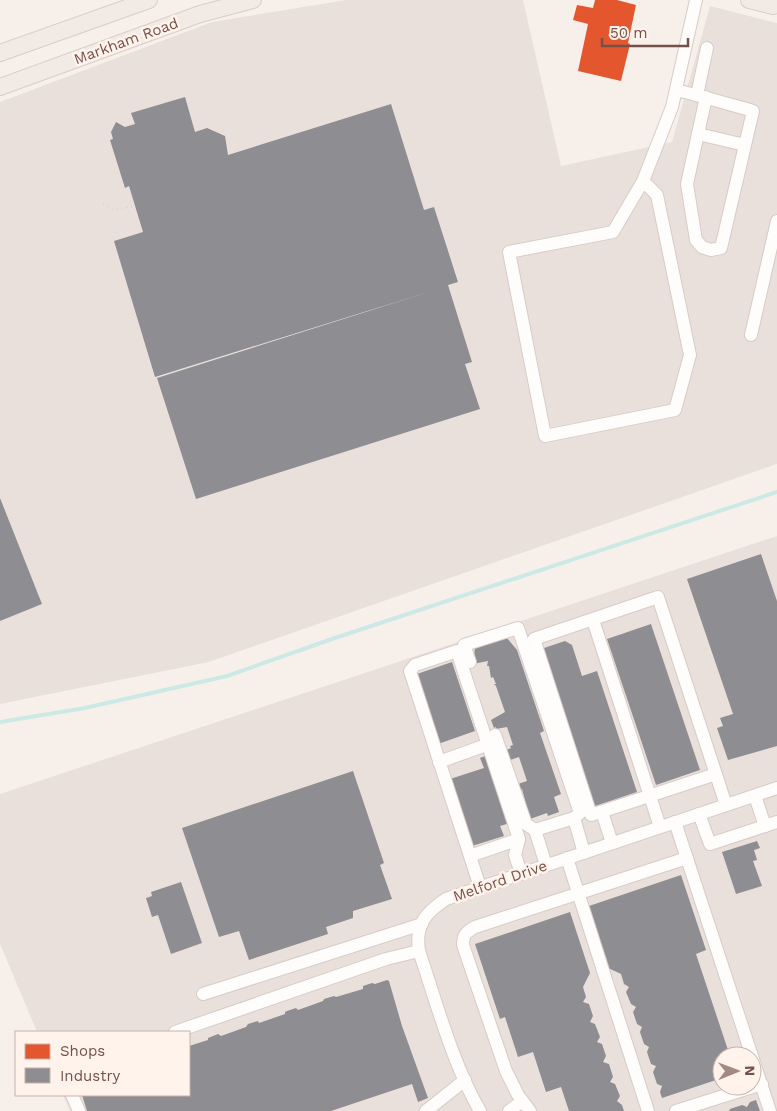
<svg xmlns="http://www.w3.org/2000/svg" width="777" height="1111" font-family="'Work Sans',sans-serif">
	<rect width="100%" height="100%" fill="#f7f0ea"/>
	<g fill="#eae0db" fill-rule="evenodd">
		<polygon points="346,0 523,0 561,166 672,142 710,6 777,23 777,464 209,662 0,704 0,102 212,22"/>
		<path d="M777,536V1111H70L63,1095H189V1032H37L0,944V794ZM722,1056H752V1086H722Z"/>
	</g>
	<polygon fill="#e4572e" points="595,0 617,0 636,5 628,43 630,44 621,81 578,71 588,24 573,20 577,5 593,8"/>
	<g fill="#8d8d92">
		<polygon points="185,97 195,132 207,128 225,136 228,155 391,104 424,210 434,207 458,282 448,285 472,362 465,364 480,409 196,499 157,378 435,290 155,377 114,241 143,232 129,186 125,188 110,140 113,139 111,132 116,122 125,127 135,124 131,113"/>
		<polygon points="0,498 42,604 0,621"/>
		<polygon points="761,554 777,601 777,746 728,760 717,728 723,726 720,718 733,714 687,579"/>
		<polygon points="651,624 700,770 656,785 607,639"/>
		<polygon points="506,637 517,650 544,731 540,733 561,794 554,797 559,812 548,816 547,813 530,819 522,789 520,790 518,784 527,781 519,757 510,760 506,750 511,748 510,746 513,745 507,727 496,729 496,727 494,728 491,720 505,712 496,686 494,684 496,684 493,677 491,678 489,666 487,666 488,661 473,664 475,648"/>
		<polygon points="565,641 572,645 582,676 597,671 637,792 592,807 541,655 544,648"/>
		<polygon points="452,662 475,731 438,744 414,675"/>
		<polygon points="488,755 510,823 500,826 504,836 472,846 450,779 484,768 480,758"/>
		<polygon points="353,771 384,863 380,865 392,899 353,911 353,918 326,927 328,934 249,960 239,931 219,937 182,828"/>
		<polygon points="757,841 760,848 754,850 757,860 753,861 762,886 736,894 722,852"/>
		<polygon points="681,875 706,950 696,954 730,1056 722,1056 722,1078 662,1098 660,1092 662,1086 657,1084 653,1072 656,1066 651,1064 647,1052 649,1047 644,1044 640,1032 642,1027 637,1024 633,1012 636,1007 631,1004 626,992 629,987 624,984 621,974 606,967 586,907"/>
		<polygon points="181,882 202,943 171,954 158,915 152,917 146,898 152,896 151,892"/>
		<polygon points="570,912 590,973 583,987 586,997 583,1002 589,1004 593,1016 590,1022 595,1024 600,1037 597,1042 602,1044 606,1056 603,1062 609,1064 613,1077 610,1082 615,1084 620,1096 617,1101 622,1105 624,1111 569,1111 561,1087 546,1092 533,1052 518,1057 505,1017 500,1019 475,944"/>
		<polygon points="387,980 389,981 402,1026 428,1098 418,1102 412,1084 331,1111 87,1111 82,1095 189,1095 189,1046 208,1040 208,1038 218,1034 221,1036 246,1027 248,1024 258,1021 259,1023 285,1014 285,1012 287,1011 296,1008 298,1010 323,1001 324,999 334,996 336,997 363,989 363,986 372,983 375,984"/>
		<polygon points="756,1100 760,1111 729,1111 730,1109 742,1105 747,1107 750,1102"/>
	</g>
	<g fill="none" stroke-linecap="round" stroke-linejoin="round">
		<polyline stroke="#cce9e5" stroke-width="4" points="0,722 85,708 227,676 332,639 777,492"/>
		<defs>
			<g id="minor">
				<path d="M676,90C702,96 728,104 753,111L721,248L711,250L702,247L696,240L687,184L706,97"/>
				<polyline points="697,95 707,48"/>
				<polyline points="698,134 745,145"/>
				<polyline points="643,181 657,195 690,355 675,410 545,436 509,252 613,232 643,181 672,107 696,0"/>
				<polyline points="751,335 777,221"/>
				<polyline points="593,620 660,827"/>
				<polyline points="470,662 464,645 518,628 580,813 574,818"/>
				<polyline points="495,735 526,824 535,830"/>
				<polyline points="439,762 489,744"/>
				<polyline points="716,774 591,815 534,639 658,597 726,805"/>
				<polyline points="755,796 765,826"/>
				<polyline points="602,812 612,843"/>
				<polyline points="699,814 710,844 777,822"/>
				<polyline points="675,822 770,1111"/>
				<polyline points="470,856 519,839"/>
				<polyline points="567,858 648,1111"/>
				<polyline points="546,865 535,830 574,818 584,853"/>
				<polyline points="480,887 410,671 415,665 457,651 519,839 515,855 521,873"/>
				<polyline points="203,994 422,924"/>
				<polyline points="175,1032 386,959 419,951"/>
				<polyline points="72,1095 79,1111"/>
				<polyline points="426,1111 465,1080"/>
				<path d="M480,1111C452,1062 437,1004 419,951C415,925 425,913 446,899L777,788"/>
				<polyline points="509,1111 522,1101"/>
				<path d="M530,1111L518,1095L506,1071L463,945C463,935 466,932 475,927L687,858"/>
				<polyline points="676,1111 762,1084"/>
			</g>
			<g id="major">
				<polyline points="749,0 773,6 777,5"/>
				<polyline points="0,53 149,0"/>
				<polyline points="0,87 200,14 253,0"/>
			</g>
		</defs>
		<use href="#minor" stroke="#d6cbc7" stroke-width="14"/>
		<use href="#major" stroke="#d8cdc9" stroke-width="18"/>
		<polyline stroke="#dad0ce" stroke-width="2" stroke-dasharray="1 4" stroke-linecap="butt" points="103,204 114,210 132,206"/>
		<use href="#minor" stroke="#fefdfc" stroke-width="12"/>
		<use href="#major" stroke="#f2ebe5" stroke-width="16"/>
	</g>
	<g text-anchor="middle" stroke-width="5" stroke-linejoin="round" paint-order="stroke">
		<g font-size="15" fill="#75514a" stroke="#fff3ec">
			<text transform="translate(126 41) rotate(-20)" y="5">Markham Road</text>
			<text transform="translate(500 881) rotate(-19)" y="5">Melford Drive</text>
		</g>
	</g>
	<rect x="15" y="1031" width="175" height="65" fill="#fff3ec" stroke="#c8b2ab"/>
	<rect x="25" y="1044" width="25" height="15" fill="#e4572e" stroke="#c8b2ab"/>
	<text x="60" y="1056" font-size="15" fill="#75514a">Shops</text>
	<rect x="25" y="1068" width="25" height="15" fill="#8d8d92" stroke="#c8b2ab"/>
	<text x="60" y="1081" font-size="15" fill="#75514a">Industry</text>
	<g transform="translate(737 1071) rotate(89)"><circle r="24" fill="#fff3ec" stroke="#c8b2ab"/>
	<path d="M0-4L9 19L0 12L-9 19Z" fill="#a28982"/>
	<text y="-8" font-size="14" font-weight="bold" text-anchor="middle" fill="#75514a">N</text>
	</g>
	<path d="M602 38v8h86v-8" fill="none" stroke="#75514a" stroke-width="2.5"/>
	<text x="610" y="38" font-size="15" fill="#75514a" stroke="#fff3ec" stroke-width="4" paint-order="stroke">50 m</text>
</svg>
